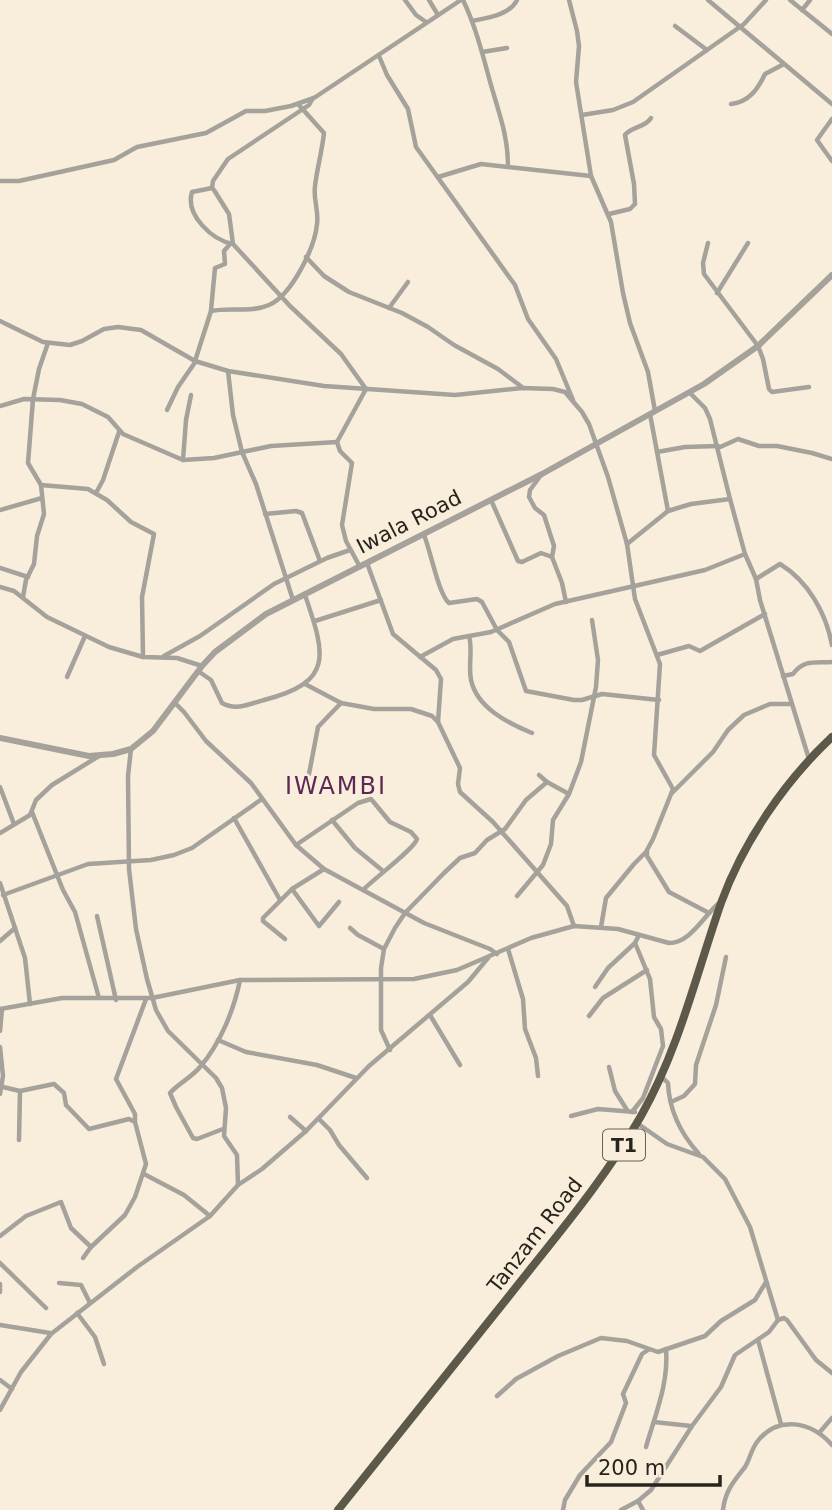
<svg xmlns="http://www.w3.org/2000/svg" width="832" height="1510" font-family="'DejaVu Sans',sans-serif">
	<rect width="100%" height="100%" fill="#f9eddc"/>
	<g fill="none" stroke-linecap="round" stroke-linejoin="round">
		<g stroke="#a4a29a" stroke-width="4.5">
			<polyline points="405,0 416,15 426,22"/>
			<polyline points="429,0 438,15"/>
			<path d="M463,0C476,27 483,56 491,85C499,113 508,136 508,166"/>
			<polyline points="569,0 577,31 579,46 576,82 591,176 611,222 623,293 630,323 648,372 655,411"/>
			<polyline points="708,0 832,104"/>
			<polyline points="790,0 832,34"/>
			<polyline points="802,10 810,0"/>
			<path d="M472,21C487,18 510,15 517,0"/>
			<polyline points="675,26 707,50"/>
			<polyline points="482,52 507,48"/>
			<polyline points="379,56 387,75 408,109 416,147 515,285 528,319 556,359 573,400"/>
			<path d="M731,104C749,102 758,89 765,74L784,64"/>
			<polyline points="582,115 613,110 633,102 744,24 766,0"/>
			<polyline points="832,119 817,140 832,161"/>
			<polyline points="438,177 481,164 591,176"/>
			<polyline points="0,181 19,181 105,162 114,160 137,147 206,133 246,111 265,111 291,106 314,98 461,0"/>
			<polyline points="212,188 213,181 228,159 309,105 313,98"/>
			<path d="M609,214L630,209L635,204L634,184L625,135C632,126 645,128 651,118"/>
			<polyline points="708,243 703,263 704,274 758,346 763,359 769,389 772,392 809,387"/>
			<path d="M233,244C212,240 185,215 192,192L212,188L214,190L229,214L233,244L290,306L341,354L366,389L337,442L340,451L352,463L342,525L346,541L360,567"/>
			<polyline points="306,257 324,276 349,292 402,313 428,327 454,345 498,369 522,387"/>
			<polyline points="717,293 748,243"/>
			<polyline points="389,308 408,282"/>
			<polyline points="211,310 215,268 225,264 224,251 230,244"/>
			<polyline points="0,321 43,342 70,345 82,341 104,329 118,327 141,330 195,361 228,371 324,386 455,395 522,388 553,389 565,392 582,412 589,424 608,477 627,544 635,599 660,664 654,755 673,789 653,839 647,850 647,856 669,892 709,913"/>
			<path d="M195,361L211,311C230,307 251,313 269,305C292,295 315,247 317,224C319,211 313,199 315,186C317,169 322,151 324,133L298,104"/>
			<polyline points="228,371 233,415 242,452 256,484 293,600"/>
			<polyline points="690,393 705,408 710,419 730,499 745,554 756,579 760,600 809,759"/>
			<polyline points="0,406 24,399 60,400 82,404 108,417 123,434 183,460 214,458 271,446 337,442"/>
			<polyline points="167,410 178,387 196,361"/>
			<polyline points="650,414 668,511"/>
			<polyline points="718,448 738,439 759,446 777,446 812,453 832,459"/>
			<polyline points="657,452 685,447 718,446"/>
			<polyline points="183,460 186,420 191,395"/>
			<polyline points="541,475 530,490 529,497 535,508 544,515 554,546 552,557 562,583 566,602"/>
			<polyline points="41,485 88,489 107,500 131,522 154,534 142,597 143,657"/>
			<polyline points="96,493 103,480 119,432"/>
			<polyline points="491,500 518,561 522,562 541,553 552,557"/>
			<polyline points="0,510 42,498"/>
			<polyline points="265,514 296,511 302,513 320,561"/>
			<path d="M424,535C431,552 438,593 449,603L477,599L482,602L497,630L509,642L526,691L574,700H582L602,694L659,700"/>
			<polyline points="627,544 668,511 691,504 730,499"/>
			<polyline points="367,563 393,634 436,670 441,679 438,722 460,768 458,784 460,792 493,822 567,906 574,926"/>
			<polyline points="0,568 28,577"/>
			<path d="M756,579L780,564C808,581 826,613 832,645"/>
			<polyline points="0,587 14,591 47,617 109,647 143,657 177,658 202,666"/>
			<polyline points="23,597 26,580 34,564 37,536 44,514 41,485 28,463 33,399 39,369 48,343"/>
			<polyline points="315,621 381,600"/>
			<path d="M469,636C473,650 468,665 471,680C477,708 508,723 532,733"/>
			<polyline points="657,655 689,646 700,651 765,614"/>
			<polyline points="164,656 200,636 274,584 327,558 350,550"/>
			<polyline points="420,657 453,639 491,632 555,604 705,570 745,554"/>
			<path d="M198,671L211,680L222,703C236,711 250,704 264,700C335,682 325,654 305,595"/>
			<path d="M783,676L793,674C804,659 815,663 832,662"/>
			<polyline points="67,677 85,636"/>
			<polyline points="305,684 341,703 374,709 411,709 432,716 438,722"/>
			<polyline points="175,703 184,712 206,741 251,783 296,845 324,869 424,923 490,949 497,954"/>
			<polyline points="131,749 128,776 129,869 136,929 147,979 156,1010 168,1031 216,1078 222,1088 226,1108 224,1136 237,1155 238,1185"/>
			<polyline points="309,774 318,727 341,703"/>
			<polyline points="539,775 547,782 569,794"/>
			<polyline points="0,787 14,824"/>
			<polyline points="672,793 713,752 728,730 744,715 770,704 790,704"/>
			<polyline points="32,812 63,890 75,912 99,998"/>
			<polyline points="234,818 280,900"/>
			<polyline points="332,820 355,848 383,871"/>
			<polyline points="0,833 30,815 36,800 52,785 99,756"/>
			<path d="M296,845L358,803L371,799L390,822L411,832L417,839C415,848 375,878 364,889"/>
			<polyline points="0,883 25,958 30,1004"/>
			<polyline points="292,889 319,926 339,902"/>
			<polyline points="3,895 88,864 151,860 174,855 192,848 262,799"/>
			<polyline points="517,896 543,865 551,844 553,820 569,794 581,762 596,687 598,660 592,620"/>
			<polyline points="97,916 116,1000"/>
			<polyline points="601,927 606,898 634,864 646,852"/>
			<polyline points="350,928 358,935 384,949"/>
			<polyline points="285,939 263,921 263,918 292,889 324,869"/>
			<polyline points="0,941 15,928"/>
			<polyline points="508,949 523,999 525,1029 536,1058 538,1076"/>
			<polyline points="595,987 608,968 635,943"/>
			<path d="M0,1009L62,998H152L240,980L414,979L457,970L531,938L574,926L618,929L669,943C690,943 703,917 718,904"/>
			<polyline points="430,1015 460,1065"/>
			<polyline points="589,1016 603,998 647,970"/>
			<polyline points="0,1031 2,1009"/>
			<polyline points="218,1040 246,1052 317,1065 356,1078"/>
			<polyline points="0,1047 3,1076 0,1094"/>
			<polyline points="390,1050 381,1030 381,968 384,949 395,928 405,913 444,873 460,858 475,853 487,840 505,829 526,800 547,782"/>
			<polyline points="609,1067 615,1091 627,1110"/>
			<path d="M662,1077L668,1083C669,1109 681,1134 699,1154"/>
			<polyline points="3,1087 20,1091 54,1084 64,1093 66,1105 89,1129 129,1119 135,1122 146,1164 135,1197 125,1215 91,1247 83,1258"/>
			<polyline points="671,1102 684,1096 695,1084 696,1065 716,1005 726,957"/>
			<polyline points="632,1112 643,1098 663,1046 661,1029 654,1017 650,979 635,943 639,935"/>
			<polyline points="571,1116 598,1109 635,1112"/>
			<polyline points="290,1117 306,1131"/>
			<polyline points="319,1119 330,1130 339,1145 367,1178"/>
			<polyline points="135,1121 135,1114 116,1079 146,999"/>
			<path d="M223,1129L197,1139L193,1138L176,1107L170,1093C179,1083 192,1077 200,1067C220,1044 234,1010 240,980"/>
			<polyline points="19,1140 20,1091"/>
			<polyline points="144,1174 184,1195 210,1216"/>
			<polyline points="0,1236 26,1216 61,1202 71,1228 91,1247"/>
			<polyline points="0,1263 46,1308"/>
			<polyline points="59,1283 81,1285 90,1303"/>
			<polyline points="0,1284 0,1292"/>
			<polyline points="77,1313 95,1337 104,1364"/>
			<polyline points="778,1320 784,1318 787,1320 816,1360 832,1373"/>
			<polyline points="0,1325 50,1333"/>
			<polyline points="758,1340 781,1424"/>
			<polyline points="0,1380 12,1389"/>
			<polyline points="497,1396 516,1379 558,1356 601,1338 627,1341 658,1352 705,1336 721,1321 755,1300 766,1282"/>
			<polyline points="0,1410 21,1372 51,1334 137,1267 210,1216 238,1185 262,1169 306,1131 369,1066 468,982 488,958"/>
			<polyline points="654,1422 691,1426"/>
			<polyline points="819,1433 832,1418"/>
			<path d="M646,1447C655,1415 669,1383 666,1349"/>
			<polyline points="638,1501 643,1510"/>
			<polyline points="563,1510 565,1500 580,1475 611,1442 626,1403 623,1394 642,1354 648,1350"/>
			<polyline points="621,1510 638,1501 651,1490 692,1426 721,1387 735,1355 769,1332 778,1320 750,1227 725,1179 703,1157 667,1144 637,1123"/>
			<path d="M723,1510C725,1491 734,1481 745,1467C750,1459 751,1450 757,1442C778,1414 812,1422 832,1445"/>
		</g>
		<polyline stroke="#a4a29a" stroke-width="6" points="0,738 89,756 113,754 131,749 153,731 202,666 215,652 266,614 542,474 704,384 758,346 832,275"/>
		<path stroke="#5c584a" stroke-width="8" d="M338,1510C396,1437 455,1364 513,1291C558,1234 605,1179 641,1116C679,1049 696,975 721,903C743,842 785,781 832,737"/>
	</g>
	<g text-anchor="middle" stroke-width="5" stroke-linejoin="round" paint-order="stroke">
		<rect fill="#f9eddc" stroke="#666056" stroke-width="2" x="603" y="1129.5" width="42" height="31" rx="5"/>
		<g font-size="19" font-weight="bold" fill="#27231d">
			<text x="624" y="1152">T1</text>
		</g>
		<g font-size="21" fill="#27231d" stroke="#f9eddc">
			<text transform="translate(409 522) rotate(-27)" y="7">Iwala Road</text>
			<text transform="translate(535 1235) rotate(-52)" y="7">Tanzam Road</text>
		</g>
		<g font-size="24" letter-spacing="2" fill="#5c2856" stroke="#f9eddc">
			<text x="336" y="794">IWAMBI</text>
		</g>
	</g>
	<path d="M587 1475v10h133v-10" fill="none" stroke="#27231d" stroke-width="3.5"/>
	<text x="598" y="1475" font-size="21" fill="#27231d" stroke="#f9eddc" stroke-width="5" paint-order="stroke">200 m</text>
</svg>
